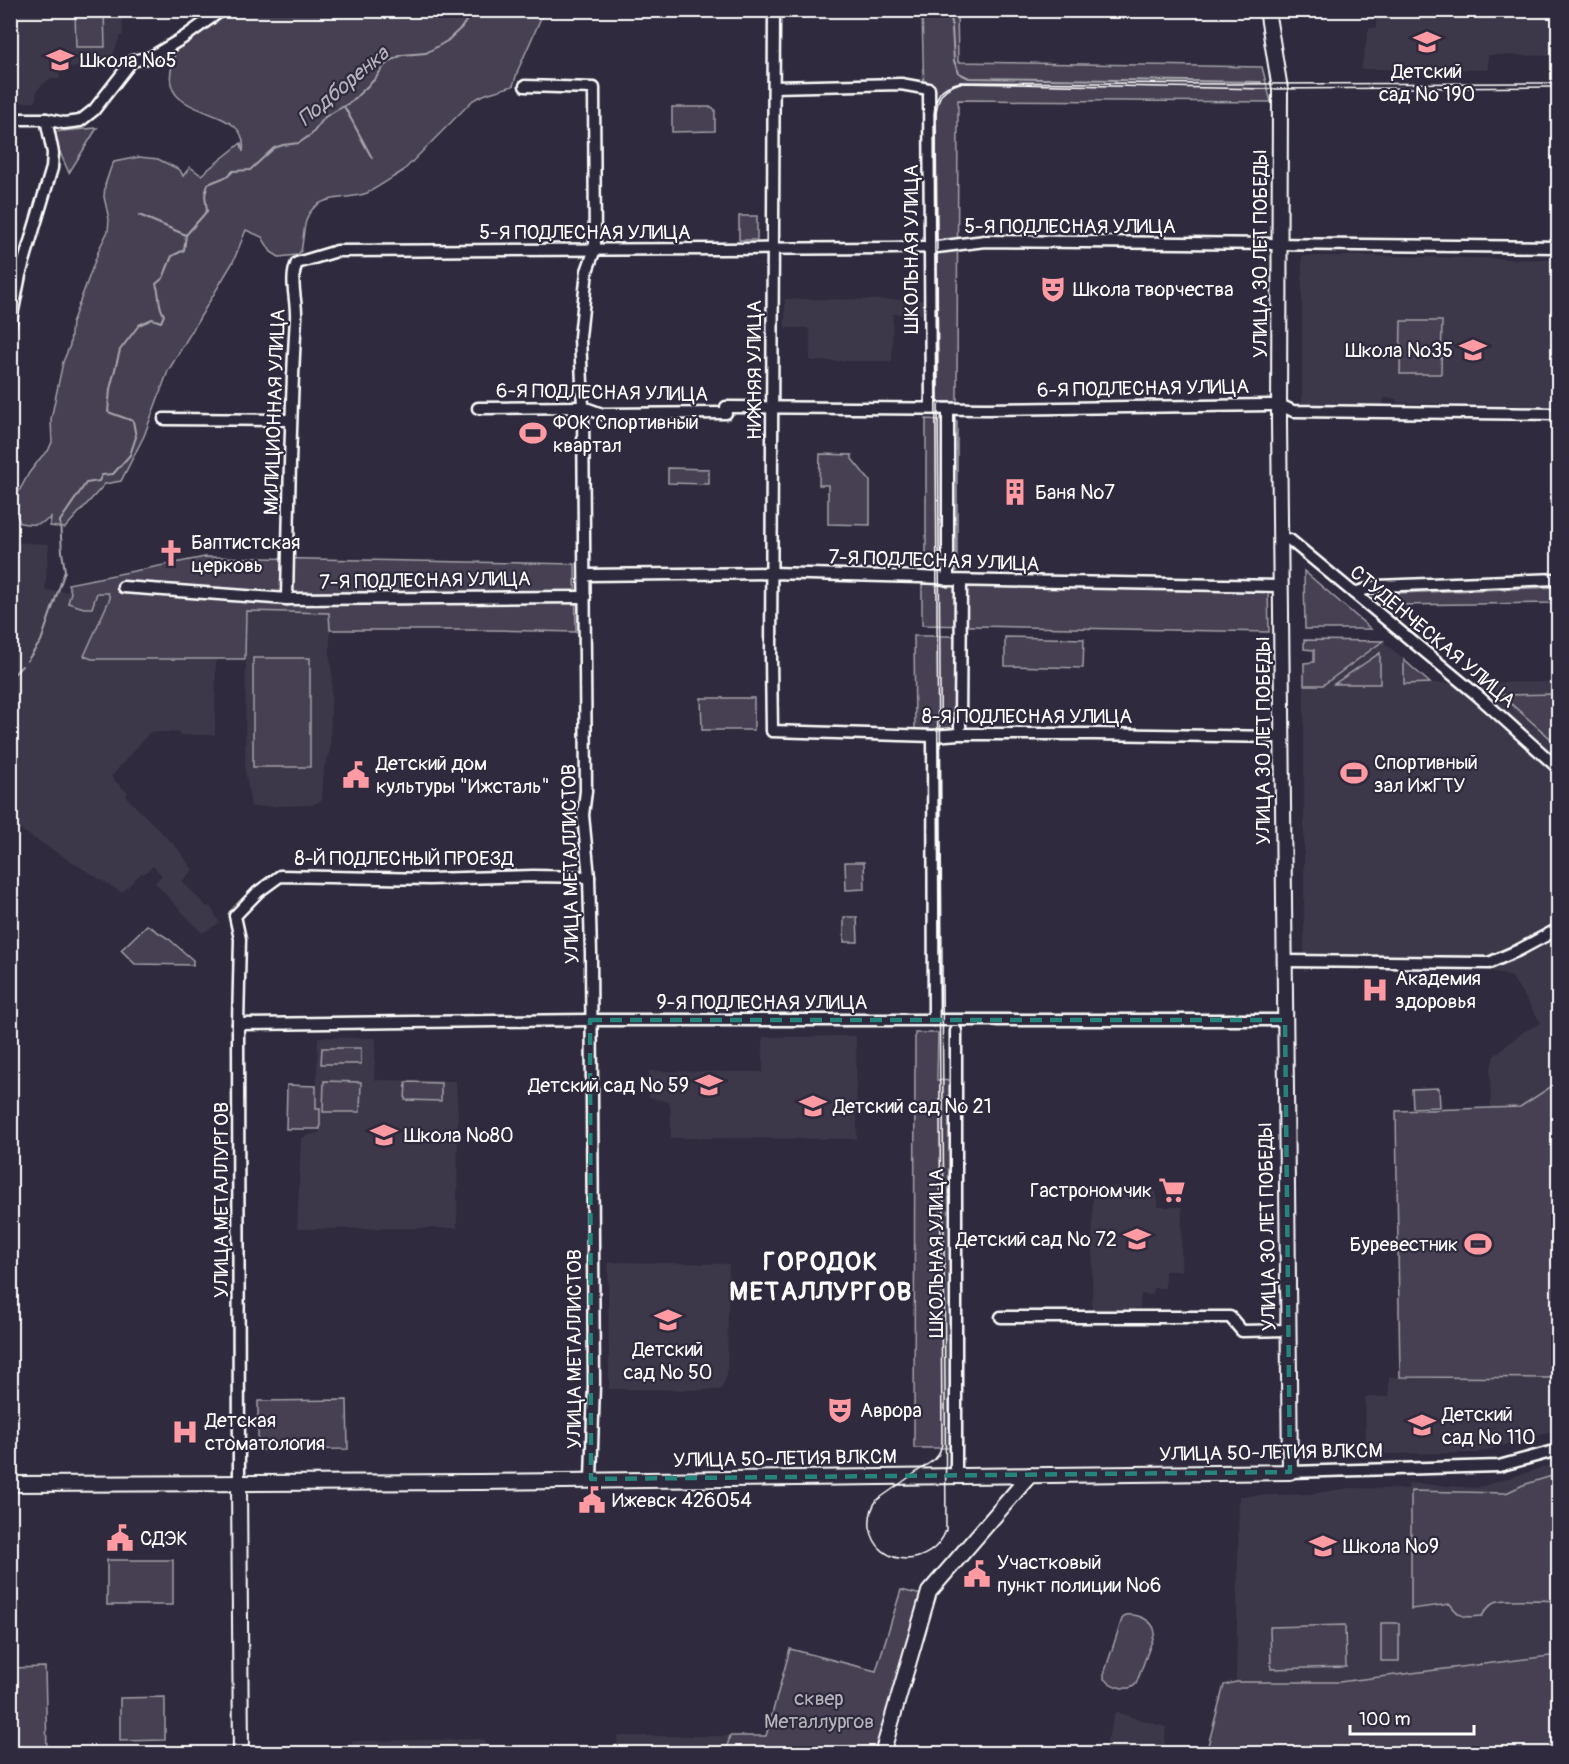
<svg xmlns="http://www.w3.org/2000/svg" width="1569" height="1764" font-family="Pangolin,sans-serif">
	<rect width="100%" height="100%" fill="#2f2a3d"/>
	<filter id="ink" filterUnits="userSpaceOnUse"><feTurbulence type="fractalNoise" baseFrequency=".0167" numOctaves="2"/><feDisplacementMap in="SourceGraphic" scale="12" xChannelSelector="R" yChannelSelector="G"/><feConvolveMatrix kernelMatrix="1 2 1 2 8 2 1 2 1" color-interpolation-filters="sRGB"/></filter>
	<g filter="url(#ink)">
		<g fill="#3c3749">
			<polygon points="11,11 122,11 123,35 120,36 114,53 104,67 61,67 59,79 49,79 37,90 36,102 11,103"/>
			<polygon points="1376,11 1558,11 1558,56 1488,55 1488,70 1361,69 1369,28 1376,28"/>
			<polygon points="1302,256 1392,256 1558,260 1558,406 1397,403 1397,399 1384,398 1383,406 1302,404"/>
			<polygon points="785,299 924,300 924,314 893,314 892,361 810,361 810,331 807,328 785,328"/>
			<polygon points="10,542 49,544 45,590 72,592 68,603 97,593 108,593 110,598 85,657 92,659 216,659 215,735 180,735 178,732 150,732 111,777 128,793 126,796 134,805 179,850 193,870 182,881 207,907 210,906 220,923 202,933 155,883 162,875 153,866 144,874 142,872 122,893 11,824"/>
			<polygon points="246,611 330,613 330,659 332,672 330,750 324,768 322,800 312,805 251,807 245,769"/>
			<polygon points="1304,640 1383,641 1430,683 1558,682 1558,1430 1477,1453 1366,1454 1365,1397 1389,1397 1389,1377 1400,1377 1396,1111 1491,1108 1490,1071 1494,1056 1523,1032 1541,1023 1512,977 1485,969 1308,969 1304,972 1304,663 1314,662 1314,650 1304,649"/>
			<polygon points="856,1036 857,1139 671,1138 670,1105 668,1102 649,1097 649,1071 763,1072 763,1037"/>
			<polygon points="318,1037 376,1038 374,1080 456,1081 458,1114 457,1228 297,1229 301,1138 320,1132 320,1110 316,1109"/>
			<polygon points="1093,1186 1151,1188 1154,1190 1158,1200 1158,1207 1182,1207 1181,1271 1165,1271 1165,1288 1153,1288 1153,1295 1141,1294 1140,1308 1135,1308 1135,1311 1092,1311"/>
			<polygon points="608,1262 729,1264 727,1376 721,1390 609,1389"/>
			<polygon points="1558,1463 1558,1655 1339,1682 1236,1682 1239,1496 1310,1494 1349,1488 1408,1489 1409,1483 1476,1488"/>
			<polygon points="1115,1712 1166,1727 1164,1748 1187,1753 1104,1753"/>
			<polygon points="618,1736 730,1736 726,1750 737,1753 615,1754"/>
			<polygon points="485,1739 486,1753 353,1753 352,1741"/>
			<polygon points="592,1744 592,1753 494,1753 494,1746"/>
		</g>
		<g fill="#464152" stroke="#a2a0a8" stroke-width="1.5">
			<polygon points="75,11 104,11 105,47 76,47"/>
			<path d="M235,11H544L518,70L513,86L486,94L473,100L403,171C393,177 377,188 367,193C349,200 324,194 311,211C303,220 304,239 301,251L297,255L279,257L271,252L262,237L246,230L233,262L168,371L144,436L121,481L105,484L65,528L50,526L51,517C41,526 32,525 20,523L15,511L17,495L29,473L42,456L48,451L52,442L51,419L63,362L70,345L72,323L100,247L108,231L109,219L104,197L105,185L111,167L114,162L139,157L158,159L180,170L183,176L190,167L201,175L241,143L243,152C251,103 162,122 171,71C173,62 174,52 179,44C184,38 224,17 235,11Z"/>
			<polygon points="922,11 957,11 958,62 1262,67 1271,102 958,100 957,402 925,402 924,99"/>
			<polygon points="672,107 712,107 715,110 715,131 672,132"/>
			<polygon points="97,128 69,173 51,132"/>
			<rect x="739" y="216" width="18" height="24"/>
			<polygon points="1401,321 1442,321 1441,374 1400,374"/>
			<polygon points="926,419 957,421 957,571 926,570"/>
			<polygon points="820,454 852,455 852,459 870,481 870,525 828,524 828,485 819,485"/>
			<polygon points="668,468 709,469 709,484 668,483"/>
			<polygon points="205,557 575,564 576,632 493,630 330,630 329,613 246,611 245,659 92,659 84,656 110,598 108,593 97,593 92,608 84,608 68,603 71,592 68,584"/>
			<polygon points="1304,571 1371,629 1305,629"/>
			<polygon points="922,584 1268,591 1269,632 922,625"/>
			<polygon points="1558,587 1558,603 1393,605 1380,595 1397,593"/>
			<polygon points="914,636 964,636 964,729 915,729"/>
			<polygon points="1005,637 1084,639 1083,668 1005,666"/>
			<polygon points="1304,640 1383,641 1323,685 1304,685 1304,663 1314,662 1314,650 1304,649"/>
			<polygon points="1380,653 1380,684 1334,684"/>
			<rect x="253" y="658" width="57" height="109"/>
			<polygon points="1404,660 1430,683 1404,684"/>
			<polygon points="1558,694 1558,745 1501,695"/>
			<polygon points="701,698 754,698 754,730 702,730"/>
			<polygon points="845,862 864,862 865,889 846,890"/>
			<polygon points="844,917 857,917 858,942 844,942"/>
			<polygon points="147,925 169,939 193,960 193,965 135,964 121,950"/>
			<polygon points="915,1033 938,1033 937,1080 955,1081 953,1448 914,1448"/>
			<polygon points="322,1048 361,1048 361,1064 321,1064"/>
			<polygon points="324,1081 361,1082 360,1112 323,1112"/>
			<polygon points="406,1082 441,1083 441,1101 405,1100"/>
			<polygon points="287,1085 316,1086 316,1109 320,1109 320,1129 286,1129"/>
			<polygon points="1552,1086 1558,1096 1558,1378 1400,1377 1396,1111 1520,1107"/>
			<polygon points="1439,1088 1440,1107 1413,1108 1412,1089"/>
			<polygon points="347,1400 348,1449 258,1450 258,1401"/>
			<path d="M1558,1474V1601C1543,1601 1509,1597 1495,1602C1490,1605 1485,1611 1482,1616C1465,1618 1460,1618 1450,1604L1411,1609V1491L1506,1493L1523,1485Z"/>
			<rect x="107" y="1560" width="66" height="45"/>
			<polygon points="901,1590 922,1595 877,1753 737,1754 726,1750 730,1736 766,1736 790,1649 876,1671"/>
			<path d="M1126,1615C1138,1614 1154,1620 1155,1633L1136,1684C1128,1693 1112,1686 1104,1679V1674L1122,1619Z"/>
			<rect x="1381" y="1623" width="18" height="38"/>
			<polygon points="1345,1625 1346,1667 1271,1669 1270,1627"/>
			<polygon points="1558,1655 1558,1753 1206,1753 1224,1685 1236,1682 1339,1682"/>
			<polygon points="45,1667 47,1753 11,1753 11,1668"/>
			<polygon points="165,1697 165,1740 120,1741 120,1698"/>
		</g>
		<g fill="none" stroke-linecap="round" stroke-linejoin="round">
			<g stroke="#a7a6ad" stroke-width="2">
				<polyline points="951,10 954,61 959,73 969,78 1261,82"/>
				<polyline points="344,106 372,158"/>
				<polyline points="139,215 186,235"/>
				<path d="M27,661L41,641L65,571L62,552L60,521L86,483L99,481L102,475L113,474L130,455L136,437L133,421L108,412L110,389L120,350L139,325L152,319L161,322L164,315C157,304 161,297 156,284L163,278L172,256L184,250L186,235L207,211L205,195L208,184L228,176L233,171L250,170L274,148L283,145L299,143L312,134L325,117L351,102L375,79L384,66L392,60L402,55L426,53L447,41L462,27L473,10"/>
				<polyline points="10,678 22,666"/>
			</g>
			<defs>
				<g id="minor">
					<polyline points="774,10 771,658 772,731 933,736 959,734 1093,734 1282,737"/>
					<polyline points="525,86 594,88 595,249 587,271 580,337 583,407 586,791 583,815 589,877 591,954 594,1384 591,1479"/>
					<polyline points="774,87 901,84 929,89 931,408"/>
					<polyline points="10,119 46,119 64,123 80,121 94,110 132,61 151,57 183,38 222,10"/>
					<polyline points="10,325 20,275 52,168 53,153 46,119"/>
					<polyline points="726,407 988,409 1269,405 1280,405 1293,411 1558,414"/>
					<polyline points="478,408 583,407 602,414 726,413"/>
					<polyline points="164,419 290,420"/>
					<polyline points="1280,537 1290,540 1477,695 1558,768"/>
					<polyline points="585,575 772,573 920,577 939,578 948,580 1281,586"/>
					<polyline points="948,580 948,409"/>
					<polyline points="123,587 287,599 585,597"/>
					<polyline points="1354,593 1377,586 1558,579"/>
					<path d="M287,599C289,505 290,412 296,318C297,300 289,280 297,263L337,251L890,248L937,247L985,241L1558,247"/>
					<polyline points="960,727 961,581"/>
					<polyline points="933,736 934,1020"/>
					<polyline points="1285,961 1489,963 1519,950 1558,929"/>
					<polyline points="238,1024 590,1020 1285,1020"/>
					<polyline points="956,1031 956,1475"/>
					<polyline points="1001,1317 1230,1317 1242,1331 1288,1330"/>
					<polyline points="1290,1472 1499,1466 1558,1450"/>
					<polyline points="239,1484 238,1024 240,939 235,916 258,892 280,876 429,879 533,876 589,877"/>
				</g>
				<g id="major">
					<polyline points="10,1484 480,1482 1290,1472 1279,422 1280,89 1267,10"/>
					<polyline points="239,1484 241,1754"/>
					<polyline points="882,1754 929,1592 1030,1475"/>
				</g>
			</defs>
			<use href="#minor" stroke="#fff" stroke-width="15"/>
			<use href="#major" stroke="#fff" stroke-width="18"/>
			<use href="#minor" stroke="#2f2a3d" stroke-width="10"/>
			<use href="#major" stroke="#2f2a3d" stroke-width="14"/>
			<path stroke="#fff" stroke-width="1.5" d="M1558,83L1224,84L960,82C940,87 936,94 934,114L942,1444L939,1454L935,1459L877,1500C871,1508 869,1516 870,1527C877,1570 933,1568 946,1530L936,114C938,95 942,89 960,83L1267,89L1558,87"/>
		</g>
	</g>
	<path fill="none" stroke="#27847c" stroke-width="4.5" stroke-dasharray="12 8" stroke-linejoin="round" d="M590,1020H1285L1290,1472L591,1479Z"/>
	<defs>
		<symbol id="school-bare" viewBox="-9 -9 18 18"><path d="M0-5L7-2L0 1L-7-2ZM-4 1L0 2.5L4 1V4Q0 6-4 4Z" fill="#ff9aa2" stroke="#2f2a3d" stroke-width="2.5" paint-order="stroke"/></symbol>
		<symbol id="theatre-bare" viewBox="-9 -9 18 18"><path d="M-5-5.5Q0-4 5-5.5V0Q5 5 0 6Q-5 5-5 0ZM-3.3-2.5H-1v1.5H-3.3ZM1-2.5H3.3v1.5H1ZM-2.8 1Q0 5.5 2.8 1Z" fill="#ff9aa2" stroke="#2f2a3d" stroke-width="2.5" paint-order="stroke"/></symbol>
		<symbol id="stadium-bare" viewBox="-9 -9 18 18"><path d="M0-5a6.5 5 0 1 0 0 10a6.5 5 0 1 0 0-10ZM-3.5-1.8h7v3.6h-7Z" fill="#ff9aa2" stroke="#2f2a3d" stroke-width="2.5" paint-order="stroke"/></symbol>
		<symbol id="building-bare" viewBox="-9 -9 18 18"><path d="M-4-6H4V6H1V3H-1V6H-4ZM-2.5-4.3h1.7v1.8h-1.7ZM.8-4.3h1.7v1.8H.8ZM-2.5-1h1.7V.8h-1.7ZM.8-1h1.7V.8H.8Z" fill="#ff9aa2" stroke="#2f2a3d" stroke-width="2.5" paint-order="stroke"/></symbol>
		<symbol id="church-bare" viewBox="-9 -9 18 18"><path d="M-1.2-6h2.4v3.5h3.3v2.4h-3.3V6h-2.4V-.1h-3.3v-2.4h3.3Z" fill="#ff9aa2" stroke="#2f2a3d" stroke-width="2.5" paint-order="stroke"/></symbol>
		<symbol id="civic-bare" viewBox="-9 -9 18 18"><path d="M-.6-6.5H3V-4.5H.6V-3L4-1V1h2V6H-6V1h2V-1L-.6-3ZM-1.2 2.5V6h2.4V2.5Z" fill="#ff9aa2" stroke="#2f2a3d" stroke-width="2.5" paint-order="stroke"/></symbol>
		<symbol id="hospital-bare" viewBox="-9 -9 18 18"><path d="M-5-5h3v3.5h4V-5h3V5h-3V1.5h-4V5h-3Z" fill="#ff9aa2" stroke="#2f2a3d" stroke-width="2.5" paint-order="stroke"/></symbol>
		<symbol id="supermarket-bare" viewBox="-9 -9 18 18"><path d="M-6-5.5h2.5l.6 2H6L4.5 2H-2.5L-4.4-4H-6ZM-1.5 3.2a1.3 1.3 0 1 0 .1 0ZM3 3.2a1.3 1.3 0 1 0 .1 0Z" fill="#ff9aa2" stroke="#2f2a3d" stroke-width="2.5" paint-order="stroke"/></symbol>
	</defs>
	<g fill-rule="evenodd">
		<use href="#school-bare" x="1408" y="23" width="38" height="38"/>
		<use href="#school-bare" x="41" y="41" width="38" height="38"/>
		<use href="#theatre-bare" x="1034" y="270" width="38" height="38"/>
		<use href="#school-bare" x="1454" y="331" width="38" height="38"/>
		<use href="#stadium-bare" x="514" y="414" width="38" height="38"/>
		<use href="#building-bare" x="996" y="473" width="38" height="38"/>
		<use href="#church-bare" x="152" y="534" width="38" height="38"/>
		<use href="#stadium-bare" x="1335" y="754" width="38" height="38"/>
		<use href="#civic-bare" x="337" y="756" width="38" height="38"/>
		<use href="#hospital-bare" x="1356" y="971" width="38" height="38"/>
		<use href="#school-bare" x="690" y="1066" width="38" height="38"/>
		<use href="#school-bare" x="794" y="1087" width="38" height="38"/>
		<use href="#school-bare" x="365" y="1116" width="38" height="38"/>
		<use href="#supermarket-bare" x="1153" y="1171" width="38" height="38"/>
		<use href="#school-bare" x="1118" y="1220" width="38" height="38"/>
		<use href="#stadium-bare" x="1459" y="1225" width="38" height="38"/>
		<use href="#school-bare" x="649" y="1301" width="38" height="38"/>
		<use href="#theatre-bare" x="821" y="1391" width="38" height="38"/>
		<use href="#school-bare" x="1403" y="1406" width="38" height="38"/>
		<use href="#hospital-bare" x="166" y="1413" width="38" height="38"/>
		<use href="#civic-bare" x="573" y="1481" width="38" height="38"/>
		<use href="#civic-bare" x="101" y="1519" width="38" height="38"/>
		<use href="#school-bare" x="1304" y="1527" width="38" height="38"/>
		<use href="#civic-bare" x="958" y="1555" width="38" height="38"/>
	</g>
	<g text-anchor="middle" stroke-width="4.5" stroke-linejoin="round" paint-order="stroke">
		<g font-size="20" fill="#fff" stroke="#2f2a3d" text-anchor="start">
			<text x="80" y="67">Школа №5</text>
			<text x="1427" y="78" text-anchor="middle">Детский<tspan x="1427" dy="23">сад № 190</tspan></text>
			<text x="1073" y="296">Школа творчества</text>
			<text x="1453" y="357" text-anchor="end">Школа №35</text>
			<text x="553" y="429">ФОК Спортивный<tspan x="553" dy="23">квартал</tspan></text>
			<text x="1035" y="499">Баня №7</text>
			<text x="191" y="549">Баптистская<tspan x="191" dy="23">церковь</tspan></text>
			<text x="1374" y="769">Спортивный<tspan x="1374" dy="23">зал ИжГТУ</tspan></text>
			<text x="376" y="770">Детский дом<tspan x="376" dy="23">культуры "Ижсталь"</tspan></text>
			<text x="1395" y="985">Академия<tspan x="1395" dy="23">здоровья</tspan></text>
			<text x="689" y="1092" text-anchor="end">Детский сад № 59</text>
			<text x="833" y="1113">Детский сад № 21</text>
			<text x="404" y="1142">Школа №80</text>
			<text x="1152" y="1197" text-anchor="end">Гастрономчик</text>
			<text x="1117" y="1246" text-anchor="end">Детский сад № 72</text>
			<text x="1458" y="1251" text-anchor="end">Буревестник</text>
			<text x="668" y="1356" text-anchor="middle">Детский<tspan x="668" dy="23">сад № 50</tspan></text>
			<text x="860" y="1417">Аврора</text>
			<text x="1442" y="1421">Детский<tspan x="1442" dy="23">сад № 110</tspan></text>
			<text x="205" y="1427">Детская<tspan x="205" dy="23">стоматология</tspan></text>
			<text x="612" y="1507">Ижевск 426054</text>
			<text x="140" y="1545">СДЭК</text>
			<text x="1343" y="1553">Школа №9</text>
			<text x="997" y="1569">Участковый<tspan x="997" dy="23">пункт полиции №6</tspan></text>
		</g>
		<g font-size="20" fill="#fff" stroke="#2f2a3d">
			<text x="1070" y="233">5-Я ПОДЛЕСНАЯ УЛИЦА</text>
			<text x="585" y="239">5-Я ПОДЛЕСНАЯ УЛИЦА</text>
			<text transform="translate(911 249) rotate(-90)" y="7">ШКОЛЬНАЯ УЛИЦА</text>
			<text transform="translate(1260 254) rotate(-90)" y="7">УЛИЦА 30 ЛЕТ ПОБЕДЫ</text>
			<text transform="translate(754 370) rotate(-90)" y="7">НИЖНЯЯ УЛИЦА</text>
			<text transform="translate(1143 388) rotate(-1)" y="7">6-Я ПОДЛЕСНАЯ УЛИЦА</text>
			<text transform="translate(602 392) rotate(1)" y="7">6-Я ПОДЛЕСНАЯ УЛИЦА</text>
			<text transform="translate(274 412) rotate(-88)" y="7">МИЛИЦИОННАЯ УЛИЦА</text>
			<text transform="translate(934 560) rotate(2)" y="7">7-Я ПОДЛЕСНАЯ УЛИЦА</text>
			<text transform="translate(425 580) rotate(-1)" y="7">7-Я ПОДЛЕСНАЯ УЛИЦА</text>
			<text transform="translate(1433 636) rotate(40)" y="7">СТУДЕНЧЕСКАЯ УЛИЦА</text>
			<text x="1027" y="723">8-Я ПОДЛЕСНАЯ УЛИЦА</text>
			<text transform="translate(1263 741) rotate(-90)" y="7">УЛИЦА 30 ЛЕТ ПОБЕДЫ</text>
			<text x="404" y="865">8-Й ПОДЛЕСНЫЙ ПРОЕЗД</text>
			<text transform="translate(570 864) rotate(-91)" y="7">УЛИЦА МЕТАЛЛИСТОВ</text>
			<text x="762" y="1009">9-Я ПОДЛЕСНАЯ УЛИЦА</text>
			<text transform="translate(221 1200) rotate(-90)" y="7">УЛИЦА МЕТАЛЛУРГОВ</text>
			<text transform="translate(1267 1227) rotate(-91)" y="7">УЛИЦА 30 ЛЕТ ПОБЕДЫ</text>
			<text transform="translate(936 1253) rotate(-90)" y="7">ШКОЛЬНАЯ УЛИЦА</text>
			<text transform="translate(574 1349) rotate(-90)" y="7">УЛИЦА МЕТАЛЛИСТОВ</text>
			<text transform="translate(1271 1452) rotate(-1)" y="7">УЛИЦА 50-ЛЕТИЯ ВЛКСМ</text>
			<text transform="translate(785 1458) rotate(-1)" y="7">УЛИЦА 50-ЛЕТИЯ ВЛКСМ</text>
		</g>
		<g font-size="20" fill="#b5b3ba" stroke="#2f2a3d">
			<text x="819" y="1705">сквер<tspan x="819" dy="23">Металлургов</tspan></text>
		</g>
		<g font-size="21" font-style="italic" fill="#b6b4bb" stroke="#2f2a3d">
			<text transform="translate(343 86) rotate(-40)" y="7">Подборенка</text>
		</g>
		<g font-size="26" font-weight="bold" letter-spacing="1.5" fill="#fff" stroke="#2f2a3d">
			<text x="821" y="1270">ГОРОДОК<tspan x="821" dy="30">МЕТАЛЛУРГОВ</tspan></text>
		</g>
	</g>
	<rect width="1569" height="1764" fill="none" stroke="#2f2a3d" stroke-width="36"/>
	<rect x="18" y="18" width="1533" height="1728" fill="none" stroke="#fff" stroke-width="2" filter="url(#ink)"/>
	<path d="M1350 1725v9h124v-9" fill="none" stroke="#ffffff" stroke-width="3"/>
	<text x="1359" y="1725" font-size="18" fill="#ffffff" stroke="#2f2a3d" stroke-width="4.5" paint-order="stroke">100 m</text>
</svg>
